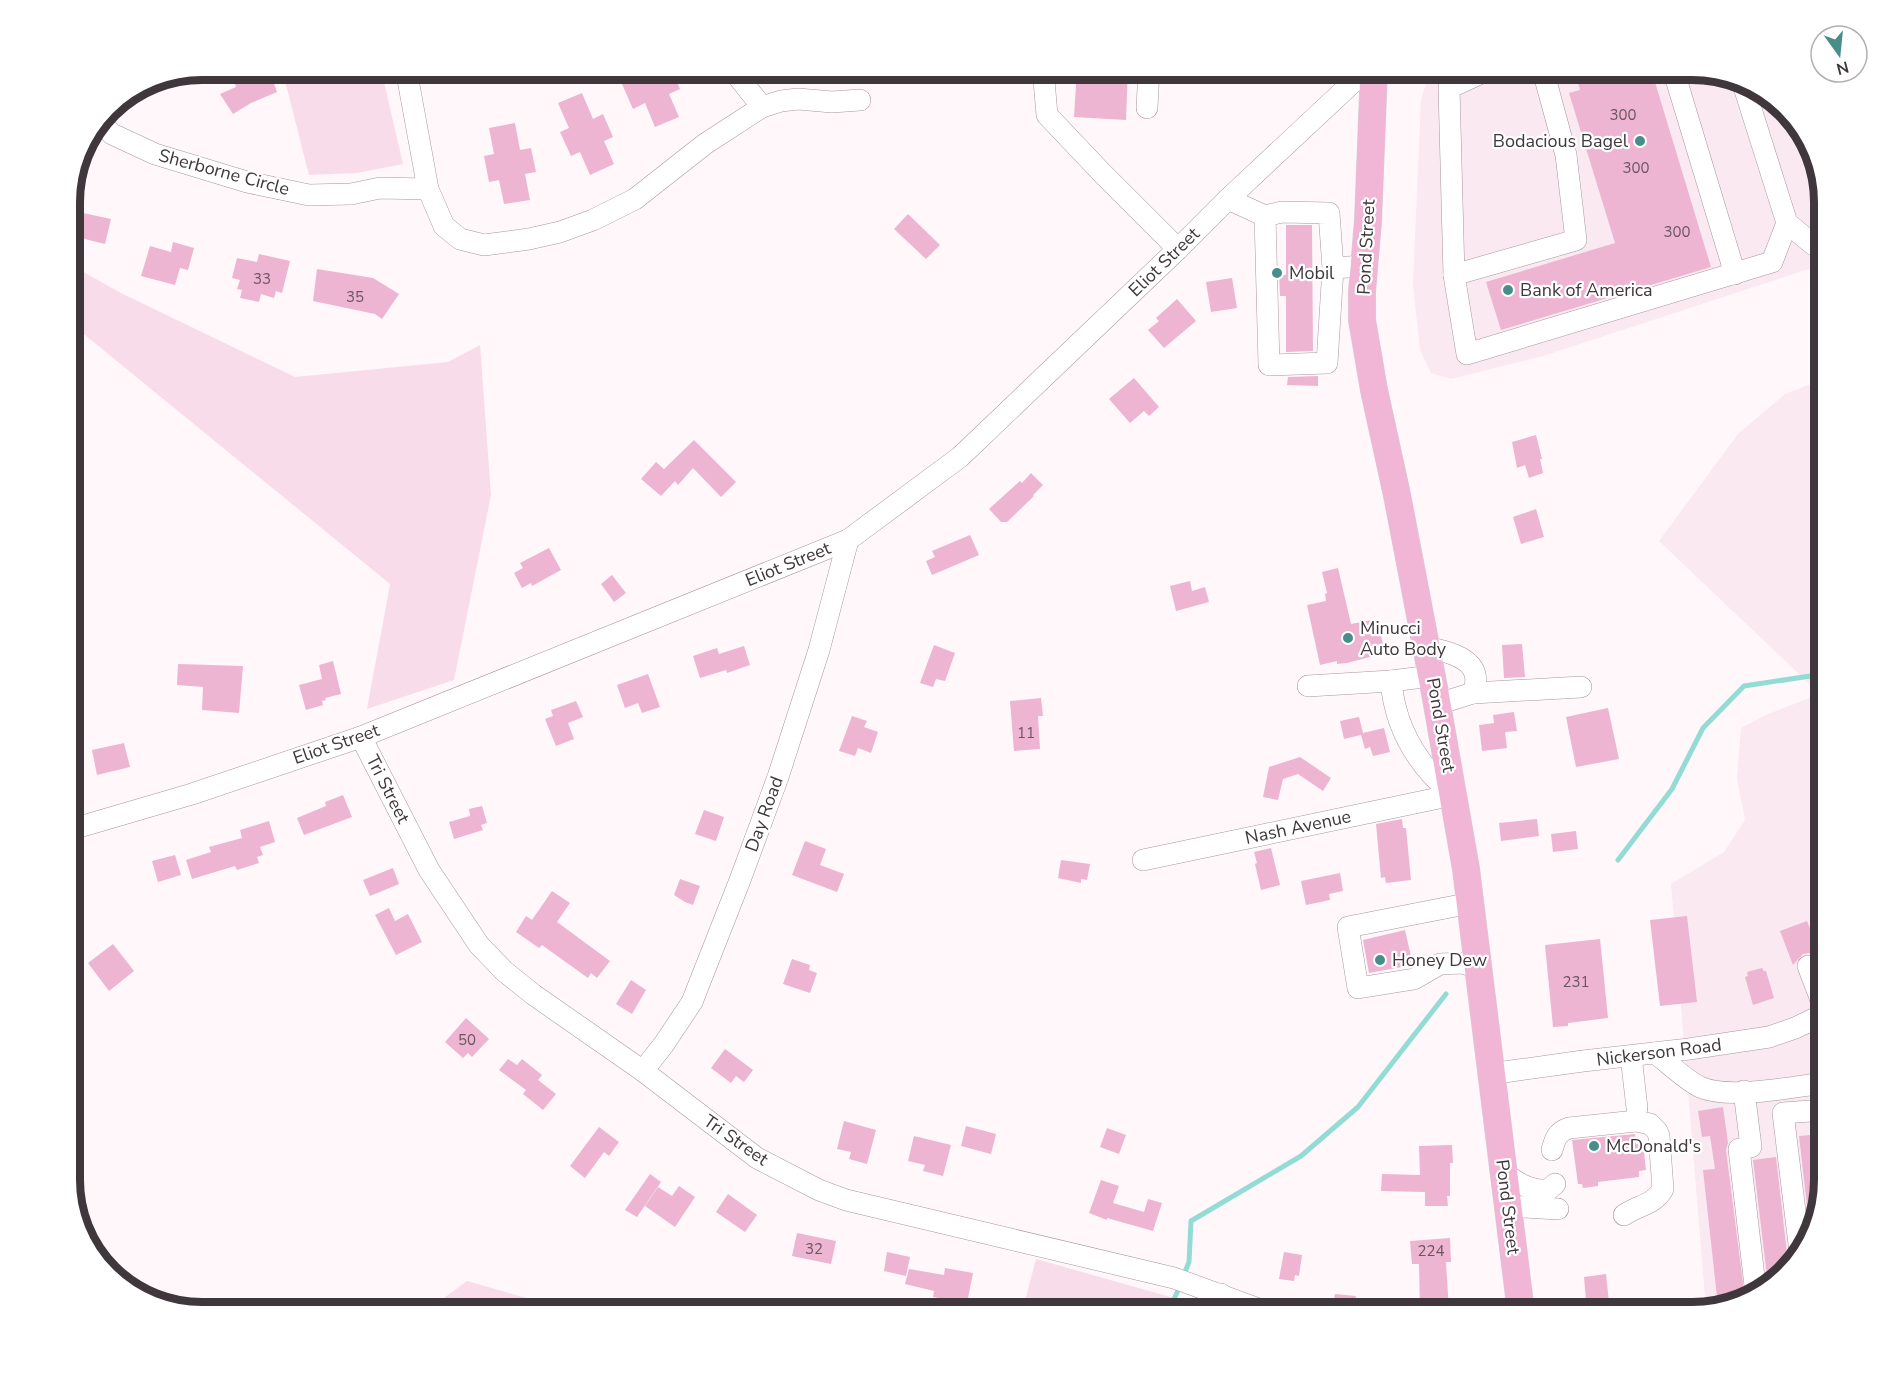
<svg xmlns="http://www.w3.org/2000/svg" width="1893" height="1381" font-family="'Nunito Sans',sans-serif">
	<rect width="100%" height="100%" fill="#fff7fa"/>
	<g fill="#fae9f1">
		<polygon points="1438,69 1692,69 1772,96 1810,143 1824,201 1824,264 1543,356 1451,379 1431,373 1420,350 1413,284 1421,100 1429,74"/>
		<polygon points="1824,379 1824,1180 1797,1260 1750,1298 1706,1309 1671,884 1724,852 1745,820 1737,779 1741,728 1768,714 1820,694 1659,541 1738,434 1785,394"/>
	</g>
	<g fill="#f9dcea">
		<polygon points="282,69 381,69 403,164 357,173 309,175"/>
		<polygon points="69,264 121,293 295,377 448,362 480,345 491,495 454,680 367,709 390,584 69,322"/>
		<polygon points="1036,1259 1181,1300 1174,1312 1022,1312"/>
		<polygon points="467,1281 576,1312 425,1312"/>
	</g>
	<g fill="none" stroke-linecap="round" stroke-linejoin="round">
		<g stroke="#93dcd6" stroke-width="5">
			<polyline points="1618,860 1672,789 1703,728 1744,686 1817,675"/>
			<polyline points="1183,1277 1189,1262 1191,1221 1301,1156 1358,1107 1446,994"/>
			<polyline points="1168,1312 1180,1286"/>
		</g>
	</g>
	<g fill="#edb5d1">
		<polygon points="230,69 269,69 277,92 251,103 233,114 220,94 236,87"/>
		<polygon points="630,69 671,69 680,89 669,94 679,117 655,127 645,103 633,109 622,84 635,79"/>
		<polygon points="1077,69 1128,69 1126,120 1074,117"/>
		<polygon points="1574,69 1638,69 1639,73 1651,69 1711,267 1501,330 1486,282 1615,243 1569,93 1580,90"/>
		<polygon points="582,93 593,119 603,114 613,137 604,141 614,164 590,175 580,152 571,156 560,132 569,128 558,103"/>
		<polygon points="515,123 520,150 531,148 536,172 525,174 530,200 504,204 499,180 489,182 484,156 494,154 489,128"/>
		<polygon points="69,210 111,219 105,244 69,235"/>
		<polygon points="908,214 940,245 926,259 894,229"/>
		<polygon points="1286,225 1312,225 1313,351 1286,352 1286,296 1280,296 1279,275 1286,275"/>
		<polygon points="173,242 194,248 188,270 180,268 175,285 141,276 150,246 171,252"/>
		<polygon points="259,254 290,261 282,293 276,291 274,298 261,294 259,302 240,298 242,290 237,289 240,280 232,278 237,258 257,262"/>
		<polygon points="317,269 373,278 399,294 382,319 375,314 313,301"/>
		<polygon points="1232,278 1237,308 1211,312 1206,282"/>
		<polygon points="1177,299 1196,321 1164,348 1148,330 1159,321 1156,318"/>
		<polygon points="1318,376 1318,386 1287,385 1288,377"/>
		<polygon points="1134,378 1159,407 1149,416 1144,411 1130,423 1109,399"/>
		<polygon points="1536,435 1542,459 1540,459 1543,473 1529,478 1525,465 1517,468 1512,442"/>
		<polygon points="694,440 736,482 721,497 693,468 678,485 675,481 661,496 641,479 656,462 664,469"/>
		<polygon points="1031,473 1043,485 1033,495 1034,496 1007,522 1001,522 989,509 1020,481 1022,483"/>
		<polygon points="1536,509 1544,537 1521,544 1513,517"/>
		<polygon points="970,535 979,555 932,575 926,561 935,557 932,551"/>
		<polygon points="549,548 561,570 532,586 531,583 522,588 514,573 523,568 520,563"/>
		<polygon points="1338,568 1351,624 1377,619 1385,653 1347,663 1337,664 1337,661 1320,665 1307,605 1326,601 1325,594 1327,593 1322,572"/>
		<polygon points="612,575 626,593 614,602 601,584"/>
		<polygon points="1190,581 1192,591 1205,587 1209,602 1176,611 1170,586"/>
		<polygon points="1522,644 1525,677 1504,678 1502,645"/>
		<polygon points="934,645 955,653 945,681 936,679 933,687 920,683"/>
		<polygon points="744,646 750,665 727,673 726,670 700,678 693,656 717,648 719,654"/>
		<polygon points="333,661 341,694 325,698 326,700 322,701 323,705 306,710 299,685 322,679 319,665"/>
		<polygon points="178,664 243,666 239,713 202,710 203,687 177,685"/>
		<polygon points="648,674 660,707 642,713 638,703 625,708 617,685"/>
		<polygon points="1041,698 1043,716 1038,716 1040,749 1014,751 1010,701"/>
		<polygon points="576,701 583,717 568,723 574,739 556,746 545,719 553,716 551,710"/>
		<polygon points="1608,708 1619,759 1576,767 1566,717"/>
		<polygon points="1514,712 1517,731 1505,732 1507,748 1482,751 1479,725 1494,723 1493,715"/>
		<polygon points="852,716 867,721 864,727 878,732 871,753 858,748 855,756 839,751"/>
		<polygon points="1359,717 1363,733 1384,728 1390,752 1373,756 1370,747 1365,749 1361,735 1344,739 1340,721"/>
		<polygon points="124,743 130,767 97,775 92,750"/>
		<polygon points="1300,757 1331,778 1323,791 1298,774 1283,779 1278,800 1263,797 1269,767"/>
		<polygon points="343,795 352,817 304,835 297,818 326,806 325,802"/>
		<polygon points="482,806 487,823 481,825 483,830 454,839 449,822 470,816 469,809"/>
		<polygon points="704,810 724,817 716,841 695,834"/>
		<polygon points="1402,819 1403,828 1406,828 1411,880 1386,883 1385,877 1381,878 1376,824"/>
		<polygon points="1537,819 1539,836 1501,841 1499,823"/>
		<polygon points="269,821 275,842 260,847 263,855 257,857 259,863 237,870 235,866 192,879 186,860 211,852 209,847 242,838 240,830"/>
		<polygon points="1576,831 1578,849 1553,852 1551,834"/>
		<polygon points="805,841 826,849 820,865 844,874 837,892 792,875"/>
		<polygon points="1271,848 1280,885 1261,890 1255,864 1257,863 1254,852"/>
		<polygon points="175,855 181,875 158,882 152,861"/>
		<polygon points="1061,860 1090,864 1087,880 1081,879 1081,883 1058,878"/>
		<polygon points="393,868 399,884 370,896 363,880"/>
		<polygon points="1340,873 1343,891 1329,894 1330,900 1306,905 1301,881"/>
		<polygon points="680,879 700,886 693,905 685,902 674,895"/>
		<polygon points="552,891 570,903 557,922 610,961 597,978 591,973 588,978 542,945 539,948 516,932 526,916 532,920"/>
		<polygon points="389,908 395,921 408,914 422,942 396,955 375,915"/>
		<polygon points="1687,916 1697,1002 1660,1006 1650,920"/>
		<polygon points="1807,921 1820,954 1816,956 1809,953 1803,954 1793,965 1780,931"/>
		<polygon points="1405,930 1413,965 1369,973 1363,940"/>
		<polygon points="1600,939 1608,1018 1568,1023 1568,1026 1553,1027 1545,945"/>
		<polygon points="113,944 134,971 109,991 88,963"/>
		<polygon points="792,959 810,965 809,970 817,973 810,993 783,984"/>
		<polygon points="1762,968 1764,971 1766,971 1774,998 1753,1005 1745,977 1748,976 1747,972"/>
		<polygon points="631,980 646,990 632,1014 616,1004"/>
		<polygon points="466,1018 489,1039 472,1057 468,1053 463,1058 445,1042"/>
		<polygon points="725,1049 753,1070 744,1082 736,1076 731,1083 711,1068"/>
		<polygon points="508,1059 517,1065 522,1059 542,1075 538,1080 556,1094 543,1110 523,1094 526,1090 499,1070"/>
		<polygon points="1723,1107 1728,1143 1726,1150 1745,1299 1718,1306 1703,1170 1715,1169 1710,1136 1702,1137 1698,1111"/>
		<polygon points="844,1121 876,1130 867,1164 849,1159 851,1152 837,1149"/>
		<polygon points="966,1126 996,1134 991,1154 961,1146"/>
		<polygon points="599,1127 619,1142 609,1156 604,1152 585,1178 570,1166"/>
		<polygon points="1107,1128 1126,1135 1119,1154 1100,1147"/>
		<polygon points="1635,1134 1636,1144 1643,1143 1646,1170 1639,1171 1639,1177 1598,1182 1598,1186 1583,1188 1582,1184 1578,1184 1572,1140"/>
		<polygon points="1822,1134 1824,1180 1809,1223 1799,1136"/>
		<polygon points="914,1136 951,1145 943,1176 923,1171 925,1165 908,1161"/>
		<polygon points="1452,1145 1453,1163 1450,1163 1450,1196 1447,1196 1448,1206 1425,1206 1425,1192 1381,1191 1382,1174 1420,1175 1419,1146"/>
		<polygon points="1776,1157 1787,1254 1793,1263 1768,1284 1753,1160"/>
		<polygon points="650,1174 661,1182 637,1217 625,1210"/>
		<polygon points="1101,1180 1119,1186 1113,1203 1144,1212 1148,1199 1162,1203 1153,1231 1107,1218 1107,1220 1089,1213"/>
		<polygon points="679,1186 695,1197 675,1227 645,1206 658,1187 672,1196"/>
		<polygon points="728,1194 757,1215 745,1232 716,1212"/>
		<polygon points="797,1233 836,1241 831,1264 792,1256"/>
		<polygon points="1450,1238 1451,1262 1446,1262 1449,1311 1420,1312 1419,1264 1412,1264 1410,1241"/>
		<polygon points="887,1252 910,1257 906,1276 884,1271"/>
		<polygon points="1284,1252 1302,1255 1299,1276 1295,1275 1294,1281 1279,1279"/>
		<polygon points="945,1268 973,1273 967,1303 933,1297 934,1291 905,1284 909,1269 944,1275"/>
		<polygon points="1606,1274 1610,1312 1587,1312 1584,1277"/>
		<polygon points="1335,1294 1356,1296 1353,1312 1332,1310"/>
	</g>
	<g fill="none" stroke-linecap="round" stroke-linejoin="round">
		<defs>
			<g id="minor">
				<polyline points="406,69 428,189 444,226 460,239 484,245 529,239 560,232 593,220 635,199 705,144 762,107 781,101 798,99 832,102 860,100"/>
				<polyline points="732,69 762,107"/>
				<polyline points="1043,69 1047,115 1102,173 1178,249"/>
				<polyline points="1545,69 1545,78 1566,155 1576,240 1454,275 1467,354 1772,262 1787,223"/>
				<polyline points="1673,69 1735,274"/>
				<polyline points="1744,87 1787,223 1814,245 1824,245"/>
				<polyline points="1147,108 1149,69"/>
				<polyline points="99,121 112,134 155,154 247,182 309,195 351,194 380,188 428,189"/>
				<polyline points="1228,199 1265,216 1282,212 1329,213 1333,268 1364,266"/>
				<polyline points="1265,216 1269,365 1327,363 1333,268"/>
				<polyline points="1454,275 1449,88 1490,69"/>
				<path d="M1427,647C1450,652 1486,660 1473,693L1438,704"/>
				<path d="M1432,676L1391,681C1395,728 1417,765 1453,795"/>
				<polyline points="1308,686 1391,681"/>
				<polyline points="1473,693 1581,687"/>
				<polyline points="361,737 429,870 479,945 504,971 534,995 643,1071 757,1158 819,1190 846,1200 1174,1278 1267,1312"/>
				<polyline points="69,830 192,794 361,737 848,540 960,457 1178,249 1228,199 1367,69"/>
				<polyline points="1143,860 1453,795"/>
				<polyline points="1471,903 1348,927 1358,988 1414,979 1440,964 1462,963 1479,968"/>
				<polyline points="1808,966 1824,1008"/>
				<path d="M1655,1053C1667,1062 1687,1081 1700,1087C1729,1100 1792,1087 1824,1083"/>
				<polyline points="1631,1056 1637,1108"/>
				<polyline points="643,1071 664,1044 692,1002 740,880 778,777 819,650 848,540"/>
				<polyline points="1490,1074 1583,1061 1689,1049 1769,1037 1795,1028 1824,1014"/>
				<polyline points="1744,1091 1751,1147 1739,1149 1756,1294"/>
				<path d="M1552,1150C1555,1139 1557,1132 1569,1128L1636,1121L1650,1124L1657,1131L1659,1136L1663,1189C1654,1205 1638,1205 1624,1215"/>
				<path d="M1503,1172C1517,1183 1530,1191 1548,1190L1555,1184"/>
				<polyline points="1507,1206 1558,1209"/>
				<polyline points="1800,1252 1783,1113 1824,1110"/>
				<polyline points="1212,1312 1221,1294"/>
			</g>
			<polyline id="major" points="1374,69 1368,221 1362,292 1362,320 1374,390 1397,495 1435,693 1466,869 1521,1312"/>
		</defs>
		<use href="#minor" stroke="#a8969f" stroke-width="22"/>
		<use href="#major" stroke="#d5d3d4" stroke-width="28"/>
		<use href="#minor" stroke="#fff" stroke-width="21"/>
		<use href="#major" stroke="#f1b5d6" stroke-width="27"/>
	</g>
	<g fill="#478e89" stroke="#fff" stroke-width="2">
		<circle cx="1640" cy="141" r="6"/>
		<circle cx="1277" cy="273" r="6"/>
		<circle cx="1508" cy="290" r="6"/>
		<circle cx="1348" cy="638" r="6"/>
		<circle cx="1380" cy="960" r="6"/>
		<circle cx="1594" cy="1146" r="6"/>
	</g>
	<g text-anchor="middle" stroke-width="4.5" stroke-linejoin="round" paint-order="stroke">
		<g font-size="15" fill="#6a5660">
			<text x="1623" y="120">300</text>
			<text x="1636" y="173">300</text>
			<text x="1677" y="237">300</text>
			<text x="262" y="284">33</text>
			<text x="355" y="302">35</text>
			<text x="1026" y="738">11</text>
			<text x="1576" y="987">231</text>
			<text x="467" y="1045">50</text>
			<text x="814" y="1254">32</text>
			<text x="1431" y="1256">224</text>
		</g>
		<g font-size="18" fill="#3f373b" stroke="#fff" text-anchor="start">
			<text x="1628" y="147" text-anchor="end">Bodacious Bagel</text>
			<text x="1289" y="279">Mobil</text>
			<text x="1520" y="296">Bank of America</text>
			<text x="1360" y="634">Minucci<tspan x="1360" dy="21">Auto Body</tspan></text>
			<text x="1392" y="966">Honey Dew</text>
			<text x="1606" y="1152">McDonald's</text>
		</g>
		<g font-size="18" fill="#3f373b" stroke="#fff">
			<text transform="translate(224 172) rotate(15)" y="6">Sherborne Circle</text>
			<text transform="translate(1366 247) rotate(-87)" y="6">Pond Street</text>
			<text transform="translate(1164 262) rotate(-44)" y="6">Eliot Street</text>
			<text transform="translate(788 564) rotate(-22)" y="6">Eliot Street</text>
			<text transform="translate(1441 725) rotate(80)" y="6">Pond Street</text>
			<text transform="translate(336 744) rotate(-19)" y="6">Eliot Street</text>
			<text transform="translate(388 789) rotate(63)" y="6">Tri Street</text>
			<text transform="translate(764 814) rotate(-70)" y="6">Day Road</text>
			<text transform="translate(1298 827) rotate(-12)" y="6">Nash Avenue</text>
			<text transform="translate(1659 1052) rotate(-7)" y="6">Nickerson Road</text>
			<text transform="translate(736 1140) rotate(35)" y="6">Tri Street</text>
			<text transform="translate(1508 1207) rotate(83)" y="6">Pond Street</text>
		</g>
	</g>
	<path d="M0 0H1893V1381H0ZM202 80H1692A122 122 0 0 1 1814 202V1180A122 122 0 0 1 1692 1302H202A122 122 0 0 1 80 1180V202A122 122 0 0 1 202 80Z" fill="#fff" fill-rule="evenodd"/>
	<path fill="none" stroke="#3f373b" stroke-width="8" d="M202 80H1692A122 122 0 0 1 1814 202V1180A122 122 0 0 1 1692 1302H202A122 122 0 0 1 80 1180V202A122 122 0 0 1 202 80Z"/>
	<g transform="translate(1839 54) rotate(165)"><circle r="28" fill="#ffffff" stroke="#b2afb1" stroke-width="1.5"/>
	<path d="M0-4.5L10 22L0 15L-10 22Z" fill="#478e89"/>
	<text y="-9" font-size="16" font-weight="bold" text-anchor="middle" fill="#3f373b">N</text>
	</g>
</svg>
